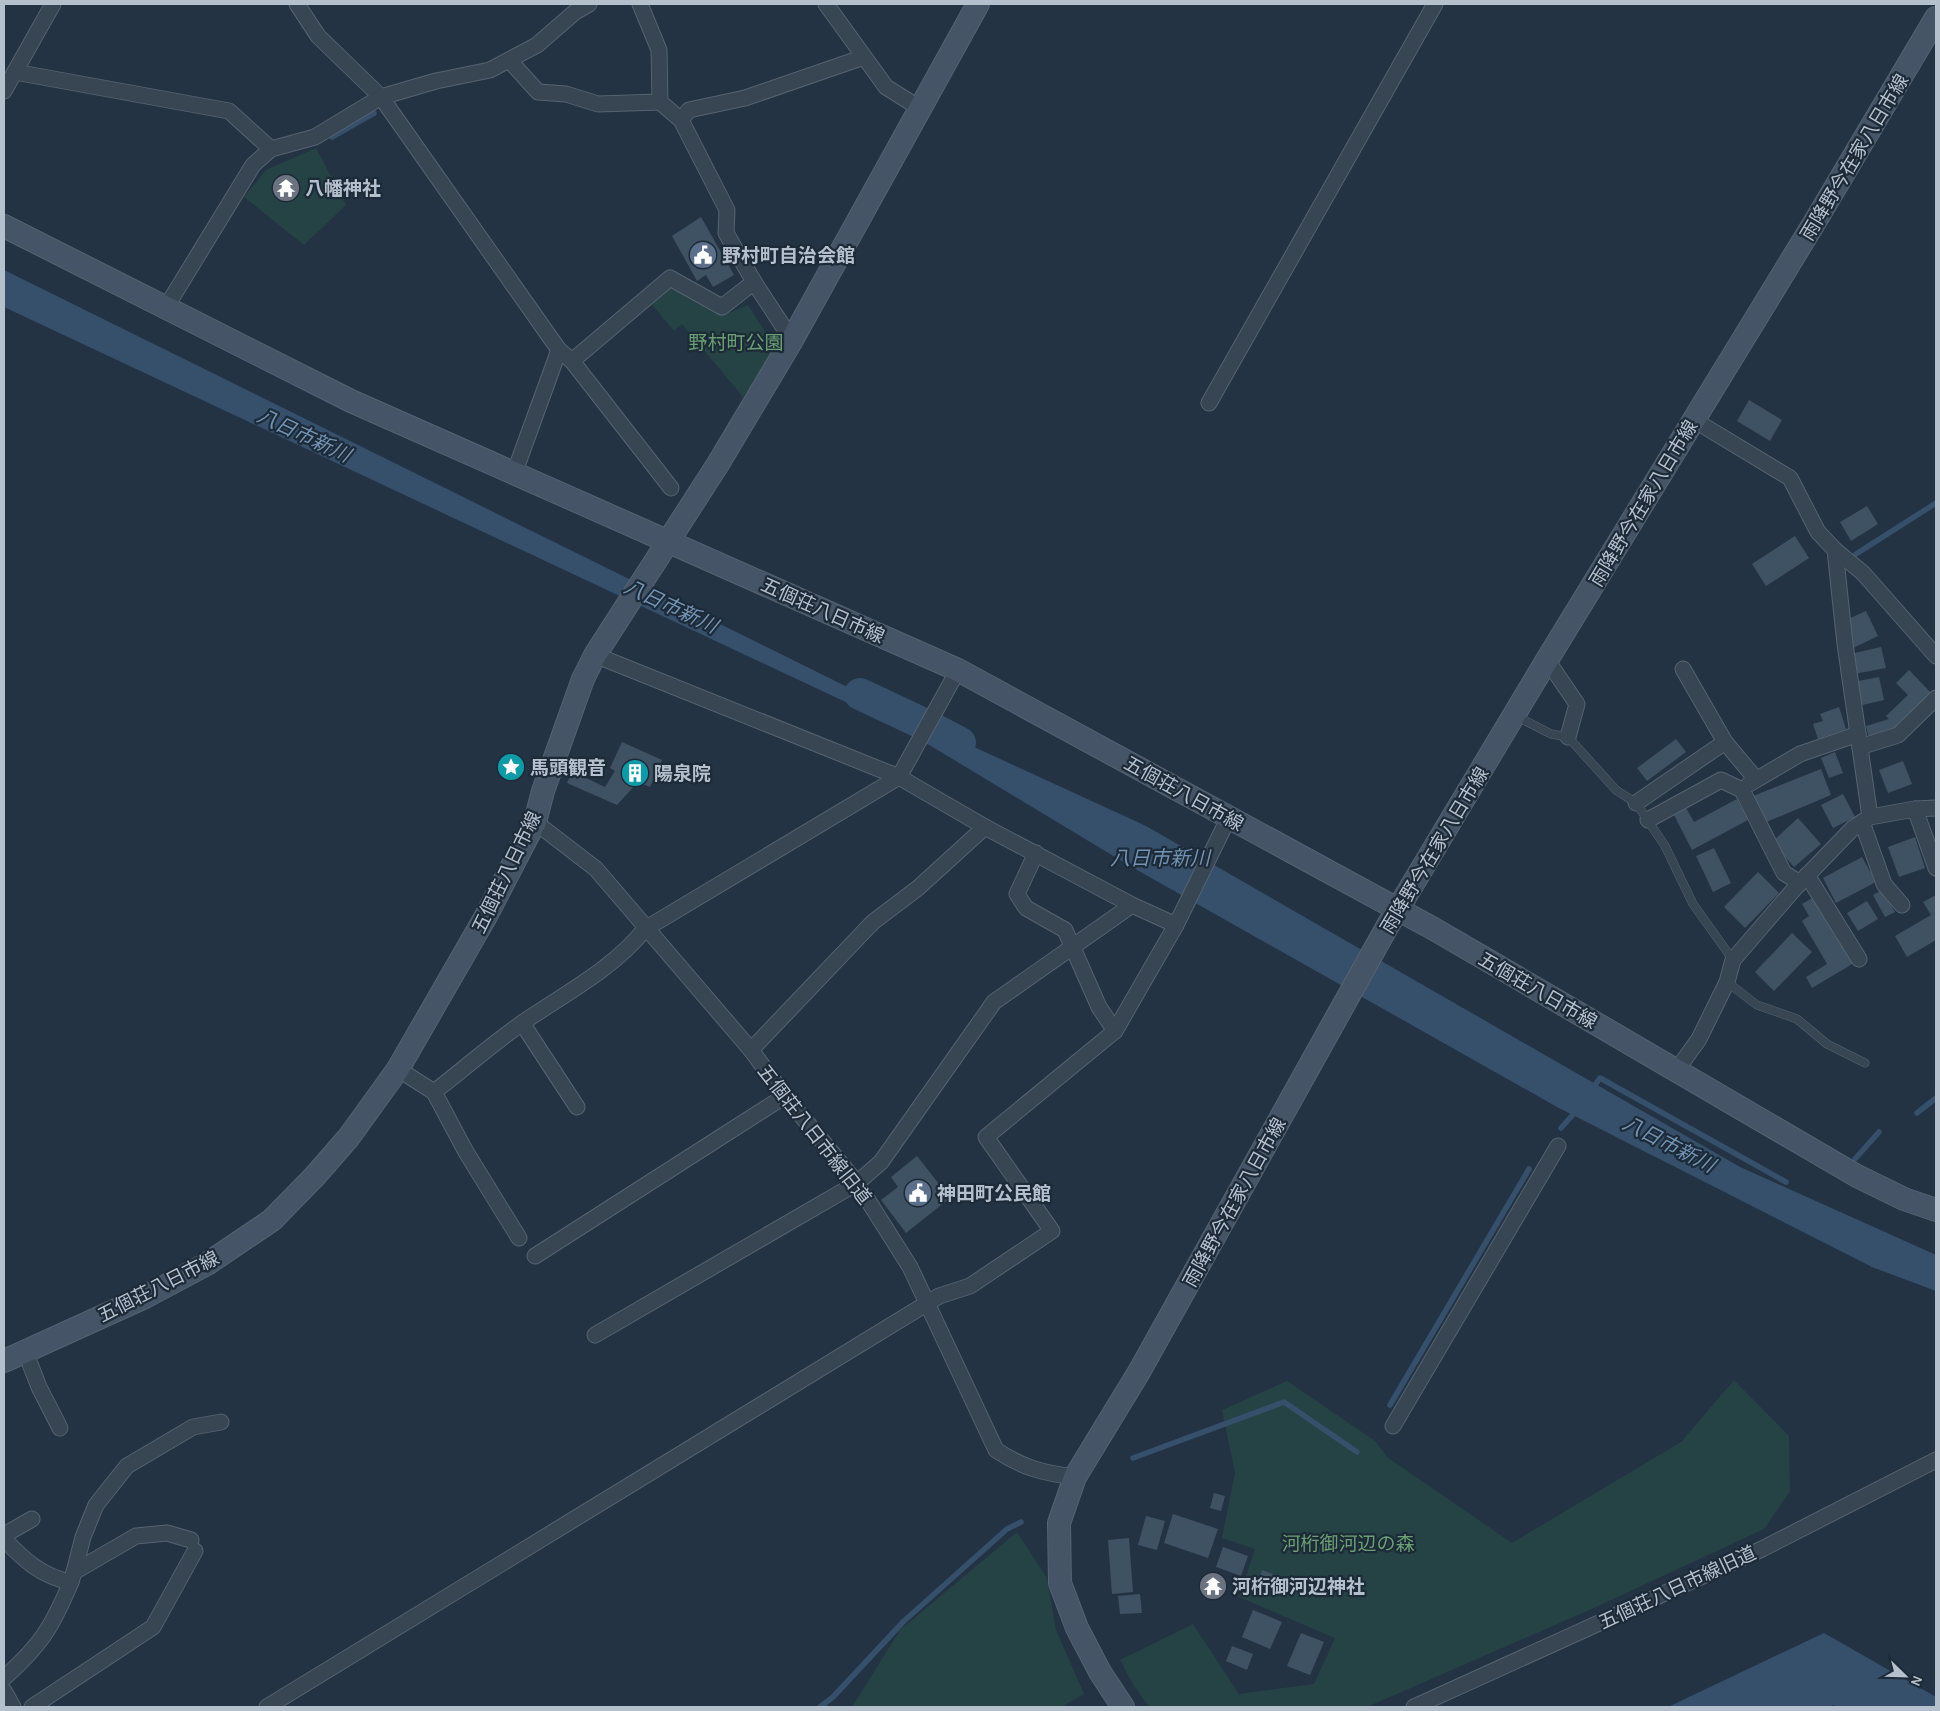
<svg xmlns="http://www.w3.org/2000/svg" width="1940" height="1711" font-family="Karla,'Noto Sans JP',sans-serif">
	<rect width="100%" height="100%" fill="#233344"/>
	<g fill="#254344">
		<polygon points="316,148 346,205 304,245 244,197 266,170"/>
		<polygon points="669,287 722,316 748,305 777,350 743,397 682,324 674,331 650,302"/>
		<polygon points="1734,1380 1789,1436 1790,1491 1764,1529 1596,1607 1367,1707 1150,1707 1135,1688 1120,1660 1193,1624 1239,1694 1314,1684 1335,1638 1239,1597 1255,1549 1222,1538 1235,1473 1222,1410 1287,1381 1375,1441 1387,1457 1512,1543 1681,1442"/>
		<polygon points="1017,1532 1047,1578 1056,1630 1084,1694 1061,1707 852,1707 900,1630"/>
	</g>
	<g fill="#36506c">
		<polygon points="4,270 900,713 1146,826 1740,1167 1936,1255 1936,1291 1872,1267 1557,1107 1130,866 901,728 4,307"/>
		<polygon points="1824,1633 1936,1697 1936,1707 1837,1707 1833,1705 1829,1707 1668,1707"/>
	</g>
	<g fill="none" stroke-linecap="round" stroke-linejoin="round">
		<g stroke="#36506c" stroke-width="5.5">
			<polyline points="332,137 374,113"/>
			<polyline points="1856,554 1936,503"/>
			<polyline points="1592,1089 1600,1078 1786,1182"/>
			<polyline points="1917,1113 1936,1098"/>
			<polyline points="1561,1128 1578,1109"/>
			<polyline points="1855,1159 1879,1132"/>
			<polyline points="1390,1405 1529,1169"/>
			<polyline points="1133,1458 1284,1402 1357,1452"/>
			<polyline points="820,1707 833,1697 904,1621 1007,1529 1021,1522"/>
		</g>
		<polyline stroke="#36506c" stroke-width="32" points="860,694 928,726 960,743"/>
	</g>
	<g fill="#3f5263">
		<polygon points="289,176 299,190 284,200 274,187"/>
		<polygon points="701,217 734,275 713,287 706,275 697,281 672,236"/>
		<polygon points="1749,400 1782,420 1770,441 1737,421"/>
		<polygon points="1867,506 1878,524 1851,541 1840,522"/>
		<polygon points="1795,536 1809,558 1766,586 1752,564"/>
		<polygon points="1866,611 1878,636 1849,650 1846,620"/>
		<polygon points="1881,647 1886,668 1854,674 1850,654"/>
		<polygon points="1909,670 1933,695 1897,730 1869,738 1866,726 1889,719 1886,716 1908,695 1896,683"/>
		<polygon points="1879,677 1884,700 1858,706 1853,682"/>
		<polygon points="1839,707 1846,729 1818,739 1813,724 1823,721 1820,714"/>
		<polygon points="1676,739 1686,752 1647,781 1637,768"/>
		<polygon points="622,742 662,760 650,787 638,782 617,805 567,783 576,763 586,768 582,776 605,787 615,771 610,768"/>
		<polygon points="1835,752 1843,773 1829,778 1821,758"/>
		<polygon points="1903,761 1912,784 1888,793 1879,770"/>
		<polygon points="1821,769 1831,795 1764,823 1753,796"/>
		<polygon points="1843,794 1855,817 1833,828 1821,805"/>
		<polygon points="1737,799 1748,820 1692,850 1674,815 1686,808 1694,822"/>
		<polygon points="1798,818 1821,844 1794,867 1772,842"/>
		<polygon points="1915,837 1925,868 1899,877 1888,847"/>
		<polygon points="1714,848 1731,883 1713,892 1696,856"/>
		<polygon points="1862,857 1876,882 1836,903 1823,878"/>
		<polygon points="1758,872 1779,893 1745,928 1724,907"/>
		<polygon points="1882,890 1895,912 1885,917 1873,895"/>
		<polygon points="1936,895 1936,940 1907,957 1895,936 1931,915 1923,902"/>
		<polygon points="1816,896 1854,963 1812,988 1806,977 1827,964 1802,921 1809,916 1802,904"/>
		<polygon points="1867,901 1878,919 1858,931 1847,913"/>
		<polygon points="1792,933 1812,952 1774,991 1755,972"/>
		<polygon points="917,1156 950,1198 906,1233 881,1200 898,1187 891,1177"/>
		<polygon points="1214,1493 1225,1496 1221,1511 1210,1508"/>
		<polygon points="1173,1514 1218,1529 1208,1558 1164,1543"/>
		<polygon points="1146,1516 1165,1521 1157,1550 1138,1545"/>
		<polygon points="1129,1538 1133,1592 1112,1594 1108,1540"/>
		<polygon points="1223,1547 1248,1556 1241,1576 1216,1567"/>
		<polygon points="1262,1570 1273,1574 1270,1583 1259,1579"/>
		<polygon points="1275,1575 1286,1579 1283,1588 1272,1584"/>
		<polygon points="1289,1580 1300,1584 1297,1593 1286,1589"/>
		<polygon points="1140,1594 1142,1613 1120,1614 1118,1596"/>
		<polygon points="1253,1610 1282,1622 1270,1649 1242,1637"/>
		<polygon points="1301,1633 1324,1642 1310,1675 1287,1666"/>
		<polygon points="1232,1646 1253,1654 1247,1670 1226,1661"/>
	</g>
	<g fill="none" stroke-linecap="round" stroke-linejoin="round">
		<defs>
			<g id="lane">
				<polyline points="1516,716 1551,734 1568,737 1616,790 1636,803 1665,846 1693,904 1733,960"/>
				<polyline points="1727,982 1757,1005 1797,1019 1827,1044 1865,1063"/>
			</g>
			<g id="street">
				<polyline points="297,4 318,36 381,97 559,350 572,361 671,488"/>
				<polyline points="640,4 659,50 660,102 681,120 727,210 726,233 754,282 792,340"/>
				<polyline points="826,4 886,87 921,109"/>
				<polyline points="509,60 538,92 566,94 598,104 660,102"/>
				<polyline points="15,72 229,111 271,149 315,137 381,97 436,81 490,70 537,45 575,12 589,4"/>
				<polyline points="4,91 53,4"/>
				<polyline points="681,120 689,110 745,98 864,57"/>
				<polyline points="165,309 253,165 271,149"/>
				<polyline points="572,361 670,278 722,307 754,282"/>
				<polyline points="1209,403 1435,4"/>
				<polyline points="1694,420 1790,478 1818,532 1835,550 1863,573 1936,656"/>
				<polyline points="514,474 559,350"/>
				<polyline points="1835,550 1845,644 1870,817"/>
				<polyline points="595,655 899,777 985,827 1132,905 1176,925"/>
				<polyline points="1547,660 1577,704 1568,737"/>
				<polyline points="1683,669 1725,742 1755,778"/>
				<polyline points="1860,747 1898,735 1936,698"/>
				<polyline points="1749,784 1800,754 1858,734"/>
				<polyline points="1636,803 1725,742"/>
				<polyline points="1915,809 1936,868"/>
				<polyline points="1648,820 1721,780 1742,790 1784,873 1800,883"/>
				<path d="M535,822L596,869L751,1050L785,1096L857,1183L910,1267L996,1450C1023,1468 1043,1473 1075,1477"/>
				<polyline points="1862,822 1884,884 1902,905"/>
				<polyline points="1036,853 1017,894 1026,908 1065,930 1099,1007 1115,1031"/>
				<polyline points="1807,875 1859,959"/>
				<polyline points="522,1023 577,1107"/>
				<polyline points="751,1050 873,922 918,888 985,827"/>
				<polyline points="398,1069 434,1092"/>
				<polyline points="1676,1071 1699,1039 1727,982 1733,960 1796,887 1853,828 1870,817 1915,809 1936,808"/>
				<path d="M519,1238L466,1152L434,1092C464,1069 493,1043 525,1021C566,993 614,968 645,929L899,777L958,670"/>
				<polyline points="535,1256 785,1096"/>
				<polyline points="595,1335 857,1183 881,1162 994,1002 1132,905"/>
				<polyline points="25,1351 39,1387 60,1428"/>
				<polyline points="1393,1426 1558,1146"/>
				<polyline points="4,1535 32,1519"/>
				<path d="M4,1539C23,1559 42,1577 71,1582L74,1572L136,1536L167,1533L191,1540"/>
				<polyline points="74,1572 83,1537 96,1505 127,1466 193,1427 221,1422"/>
				<path d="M4,1678C41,1645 52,1627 71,1582"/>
				<polyline points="4,1691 13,1707"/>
				<polyline points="32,1707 153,1627 195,1551"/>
				<polyline points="267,1707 939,1296 970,1286 1052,1231 986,1137 1115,1031 1176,925 1229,817"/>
				<polyline points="1414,1707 1762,1549 1936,1460"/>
			</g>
			<g id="secondary">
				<polyline points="4,226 351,401 958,670 1434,929 1857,1176 1904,1199 1936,1210"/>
				<polyline points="4,1361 145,1297 207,1264 272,1220 315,1176 349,1137 398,1069 486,916 535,822 543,791 583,679 595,655 718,464 792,340 978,4"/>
				<polyline points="1123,1707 1100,1672 1077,1628 1060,1583 1059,1523 1075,1477 1139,1372 1387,927 1547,660 1816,220 1936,18"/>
			</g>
		</defs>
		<use href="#lane" stroke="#566370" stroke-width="9"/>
		<use href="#street" stroke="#566370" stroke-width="17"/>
		<use href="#secondary" stroke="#566370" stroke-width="24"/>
		<use href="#lane" stroke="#384553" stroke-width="8"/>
		<use href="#street" stroke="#384553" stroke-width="15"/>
		<use href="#secondary" stroke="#455466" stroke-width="22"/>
	</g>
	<defs>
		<symbol id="temple-disc" viewBox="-11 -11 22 22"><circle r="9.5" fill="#6b7280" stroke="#1d2a38"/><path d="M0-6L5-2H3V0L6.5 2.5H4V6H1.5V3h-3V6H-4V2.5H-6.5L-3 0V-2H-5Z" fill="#fff"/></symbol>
		<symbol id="civic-disc" viewBox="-11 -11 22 22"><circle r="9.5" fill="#5c6f8a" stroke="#1d2a38"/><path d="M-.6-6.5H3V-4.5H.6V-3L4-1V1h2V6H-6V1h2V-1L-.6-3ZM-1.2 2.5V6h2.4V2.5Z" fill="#fff"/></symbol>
		<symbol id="sight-disc" viewBox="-11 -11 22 22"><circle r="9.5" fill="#0f9aa8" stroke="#1d2a38"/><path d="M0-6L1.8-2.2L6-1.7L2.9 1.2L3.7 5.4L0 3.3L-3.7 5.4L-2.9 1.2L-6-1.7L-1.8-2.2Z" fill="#fff"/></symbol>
		<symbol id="building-disc" viewBox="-11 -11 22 22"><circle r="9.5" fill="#0f9aa8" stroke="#1d2a38"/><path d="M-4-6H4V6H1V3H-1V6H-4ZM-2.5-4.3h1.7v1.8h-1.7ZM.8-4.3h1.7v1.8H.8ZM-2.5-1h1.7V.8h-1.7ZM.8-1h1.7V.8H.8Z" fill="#fff"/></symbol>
	</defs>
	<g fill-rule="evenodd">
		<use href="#temple-disc" x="270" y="172" width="32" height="32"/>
		<use href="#civic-disc" x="687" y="239" width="32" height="32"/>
		<use href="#sight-disc" x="495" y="751" width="32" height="32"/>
		<use href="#building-disc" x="619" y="757" width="32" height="32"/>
		<use href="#civic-disc" x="902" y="1177" width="32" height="32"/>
		<use href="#temple-disc" x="1197" y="1570" width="32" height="32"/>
	</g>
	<g text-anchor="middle" stroke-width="4.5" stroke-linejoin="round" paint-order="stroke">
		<g font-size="19" fill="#b5c0cd" stroke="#1d2a38">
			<text transform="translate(1854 157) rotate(-59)" y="7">雨降野今在家八日市線</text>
			<text transform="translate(1643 503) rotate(-59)" y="7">雨降野今在家八日市線</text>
			<text transform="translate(823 610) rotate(24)" y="7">五個荘八日市線</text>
			<text transform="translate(1184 793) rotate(29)" y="7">五個荘八日市線</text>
			<text transform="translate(1434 850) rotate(-59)" y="7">雨降野今在家八日市線</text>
			<text transform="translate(506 872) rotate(-64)" y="7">五個荘八日市線</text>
			<text transform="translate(1538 990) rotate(30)" y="7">五個荘八日市線</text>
			<text transform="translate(815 1134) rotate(52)" y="7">五個荘八日市線旧道</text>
			<text transform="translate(1234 1202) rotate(-61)" y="7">雨降野今在家八日市線</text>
			<text transform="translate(158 1286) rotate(-27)" y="7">五個荘八日市線</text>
			<text transform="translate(1677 1587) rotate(-25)" y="7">五個荘八日市線旧道</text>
		</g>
		<g font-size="19" font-weight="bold" fill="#b5c0cd" stroke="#1d2a38" text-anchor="start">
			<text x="305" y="195">八幡神社</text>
			<text x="722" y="262">野村町自治会館</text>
			<text x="530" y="774">馬頭観音</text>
			<text x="654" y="780">陽泉院</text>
			<text x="937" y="1200">神田町公民館</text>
			<text x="1232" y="1593">河桁御河辺神社</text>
		</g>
		<g font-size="19" fill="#6aa072" stroke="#1d2a38">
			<text x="736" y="349">野村町公園</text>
			<text x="1348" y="1550">河桁御河辺の森</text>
		</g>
		<g font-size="20" font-style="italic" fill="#7293b3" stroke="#1d2a38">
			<text transform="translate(304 435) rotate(25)" y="7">八日市新川</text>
			<text transform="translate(671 606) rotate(25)" y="7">八日市新川</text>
			<text x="1160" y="865">八日市新川</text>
			<text transform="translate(1669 1144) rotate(27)" y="7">八日市新川</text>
		</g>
	</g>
	<rect width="1940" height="1711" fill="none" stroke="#b5c0cd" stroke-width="10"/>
	<g transform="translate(1905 1676) rotate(113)" stroke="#1d2a38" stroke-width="4" paint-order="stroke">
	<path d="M0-4L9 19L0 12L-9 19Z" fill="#b5c0cd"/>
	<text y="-8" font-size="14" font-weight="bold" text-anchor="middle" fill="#b5c0cd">N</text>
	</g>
</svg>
